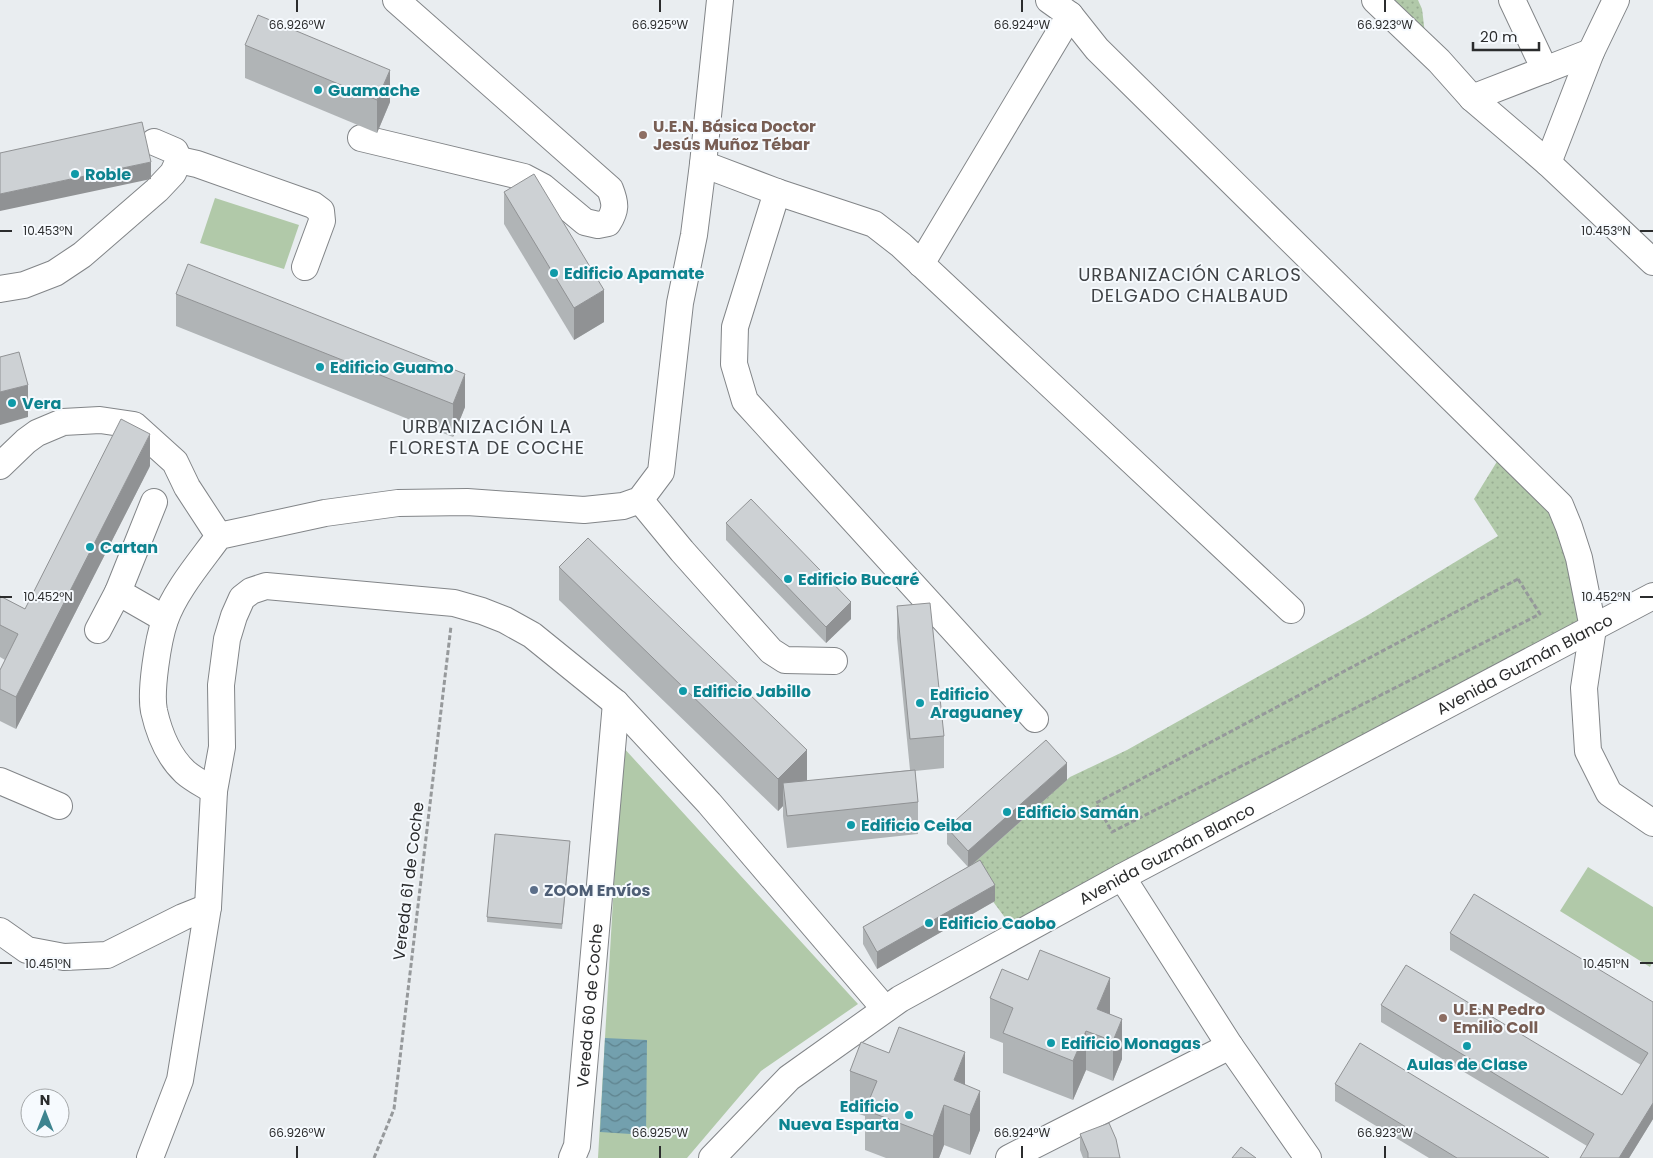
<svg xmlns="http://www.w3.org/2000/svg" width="1653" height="1158" font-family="Poppins,sans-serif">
	<defs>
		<pattern id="park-dots" width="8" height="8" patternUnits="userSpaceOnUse" patternTransform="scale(1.25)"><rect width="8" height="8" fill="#b1c9a9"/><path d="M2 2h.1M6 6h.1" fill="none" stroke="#98ad92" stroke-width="1.8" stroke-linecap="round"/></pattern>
		<pattern id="water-waves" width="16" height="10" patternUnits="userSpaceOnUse" patternTransform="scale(1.25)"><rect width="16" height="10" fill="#73a0ae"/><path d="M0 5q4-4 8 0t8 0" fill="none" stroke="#5f838e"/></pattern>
	</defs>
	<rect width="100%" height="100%" fill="#e9edf0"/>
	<g fill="url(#park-dots)">
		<polygon points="1375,0 1418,0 1422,9 1427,50"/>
		<polygon points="1501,455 1558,514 1584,628 1012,927 968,868 1070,777 1127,750 1368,615 1498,536 1474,499"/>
	</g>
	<g fill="#b1c9a9">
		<polygon points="215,198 299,225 284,269 200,243"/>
		<polygon points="622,746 858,1004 761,1071 687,1158 598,1158"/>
		<polygon points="1588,867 1653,907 1653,961 1650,967 1560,911"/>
	</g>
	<polygon fill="url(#water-waves)" points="605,1038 647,1040 646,1135 600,1132"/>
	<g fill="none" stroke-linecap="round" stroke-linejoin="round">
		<defs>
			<g id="minor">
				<polyline points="1049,0 1070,15 1097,49 1560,505 1569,527 1579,558 1593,628 1584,688 1588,751 1609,793 1653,823"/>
				<polyline points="1375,0 1439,61 1472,98 1548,163 1653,262"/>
				<polyline points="1512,0 1545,70"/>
				<polyline points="1472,98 1591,52"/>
				<path d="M361,138L524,177L543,187L585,222L598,225L608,223C616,210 616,204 610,189L396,0"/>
				<polyline points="179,160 197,164 313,205 321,211 322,221 305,267"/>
				<polyline points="1548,163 1591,52 1616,0"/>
				<polyline points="703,164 777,192 874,224 901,245 1291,610"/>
				<polyline points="777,192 735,327 734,364 745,401 1035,719"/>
				<polyline points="921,264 1070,15"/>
				<polyline points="0,289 24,285 55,273 82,255 157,190 173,173 179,160 175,151 154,142"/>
				<polyline points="0,466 26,441 37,433 63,422 100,420 134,425 175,462 187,487 219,536"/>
				<polyline points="640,500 682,551 771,651 785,660 834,661"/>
				<polyline points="118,592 154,502"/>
				<polyline points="98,630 118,592 165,619"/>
				<polyline points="0,781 59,806"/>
				<path d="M214,791C205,785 194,780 185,772C169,757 159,733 154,711C150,691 158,640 165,620C175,591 201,561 219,536L325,513L398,503L467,502L584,510L623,506L640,500L661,472L680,303L694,235L703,164L720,0"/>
				<polyline points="1122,877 1230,1046 1308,1158"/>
				<polyline points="0,931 27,950 64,957 107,955 183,917 208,907"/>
				<polyline points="150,1158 180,1080 208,907 214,791 222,747 221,685 227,639 234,616 242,598 251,591 266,586 454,603 482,611 505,620 532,635 616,703 709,803 885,1009"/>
				<path id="s1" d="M572,1158L577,1146L616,703"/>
				<path id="s2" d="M712,1158L789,1078L900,999L1122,877L1653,596"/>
				<polyline points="1009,1158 1230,1046"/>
			</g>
		</defs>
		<use href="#minor" stroke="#828588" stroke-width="28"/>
		<g stroke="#96999b" stroke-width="3" stroke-dasharray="5 2.5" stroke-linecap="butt">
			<polygon points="1518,579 1540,614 1112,832 1096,803"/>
			<polyline points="374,1158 394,1109 451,626"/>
		</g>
		<use href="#minor" stroke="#fff" stroke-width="26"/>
	</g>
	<g fill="#b0b4b6">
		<polygon points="245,45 390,102 377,133 245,78"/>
		<polygon points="504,192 604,322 574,340 504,224"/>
		<polygon points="176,294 465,407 453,437 176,326"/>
		<polygon points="150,466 16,729 0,721 0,670 5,660 0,657 0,596 25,609"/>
		<polygon points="726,523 851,619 826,643 726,540"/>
		<polygon points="559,567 807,781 910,770 897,638 897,606 944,736 944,768 915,771 918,802 918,834 787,848 783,816 783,806 778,811 559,600"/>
		<polygon points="1067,780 972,865 995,901 877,969 863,944 863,927 968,867 947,844 947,828"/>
		<polygon points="570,845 562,929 487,922 487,917"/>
		<polygon points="1450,933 1653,1002 1653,1119 1629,1158 1587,1146 1381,1022 1381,1005 1622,1095 1641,1065 1450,950"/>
		<polygon points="990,998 1110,1014 1122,1059 1113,1081 1086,1070 1073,1100 1003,1073 1003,1043 990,1038"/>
		<polygon points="850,1071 965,1085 980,1130 970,1155 944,1145 939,1158 886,1158 865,1150 865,1116 850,1111"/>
		<polygon points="1335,1084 1549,1158 1429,1158 1335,1101"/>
		<polygon points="1080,1134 1119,1158 1120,1158 1083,1158 1080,1150"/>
	</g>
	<g fill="#909294">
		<polygon points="390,70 390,102 377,133 377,100"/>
		<polygon points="151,162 151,179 0,211 0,194"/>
		<polygon points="604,290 604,322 574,340 574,308"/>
		<polygon points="465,374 465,407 453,437 453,404"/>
		<polygon points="28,385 28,417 0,425 0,392"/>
		<polygon points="150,434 150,466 16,729 16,697"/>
		<polygon points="851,602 851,619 826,643 826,627"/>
		<polygon points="807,750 807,782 783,783 783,806 778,811 778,779"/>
		<polygon points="1067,763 1067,780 968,868 968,851"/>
		<polygon points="995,885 995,901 877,969 877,952"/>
		<polygon points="1110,978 1110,1018 1097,1009"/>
		<polygon points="1122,1019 1122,1059 1113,1081 1113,1041"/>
		<polygon points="1086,1031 1086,1070 1073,1100 1073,1061"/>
		<polygon points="965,1052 965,1092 954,1080"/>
		<polygon points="980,1091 980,1130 970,1155 970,1115"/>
		<polygon points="1653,1103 1653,1119 1629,1158 1619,1158"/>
		<polygon points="944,1105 944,1145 939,1158 933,1158 933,1136"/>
	</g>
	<g fill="#cdd1d4" stroke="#909294">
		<polygon points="258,15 390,70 377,100 245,45"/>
		<polygon points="142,122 151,162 0,194 0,153"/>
		<polygon points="534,174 604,290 574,308 504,192"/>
		<polygon points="188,264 465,374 453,404 176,294"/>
		<polygon points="19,352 28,385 0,392 0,357"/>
		<polygon points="121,419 150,434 16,697 0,689 0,670 18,634 0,625 0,596 25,609"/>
		<polygon points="751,499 851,602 826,627 726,523"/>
		<polygon points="588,538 807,750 778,779 559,567"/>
		<polygon points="930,603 944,736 910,739 897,606"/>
		<polygon points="1046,740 1067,763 968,851 947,828"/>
		<polygon points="915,770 918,802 787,816 783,783"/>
		<polygon points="495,834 570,841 562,924 487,917"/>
		<polygon points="980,860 995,885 877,952 863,927"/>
		<polygon points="1474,894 1653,1002 1653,1103 1619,1158 1580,1158 1594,1134 1381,1005 1406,965 1622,1095 1648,1053 1450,933"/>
		<polygon points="1040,950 1110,978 1097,1009 1122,1019 1113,1041 1086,1031 1073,1061 1003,1033 1013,1008 990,998 1002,969 1028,980"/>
		<polygon points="899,1027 965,1052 954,1080 980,1091 970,1115 944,1105 933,1136 865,1110 877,1081 850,1071 861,1042 889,1053"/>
		<polygon points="1360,1043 1549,1158 1457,1158 1335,1084"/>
		<polygon points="1109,1123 1116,1139 1120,1158 1088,1158 1088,1153 1080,1134"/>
		<polygon points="1241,1147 1256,1158 1232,1158"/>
	</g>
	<path fill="none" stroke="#2b2c2d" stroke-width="2" d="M297,0V12M660,0V12M1022,0V12M1385,0V12M0,231H12M1640,231H1653M0,597H12M1640,597H1653M0,963H12M1640,963H1653M297,1146V1158M660,1146V1158M1022,1146V1158M1385,1146V1158"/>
	<g fill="#0f9aa8" stroke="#f6fafe" stroke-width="2">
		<circle cx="318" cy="90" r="5"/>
		<circle cx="75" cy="174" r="5"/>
		<circle cx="554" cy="273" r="5"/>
		<circle cx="320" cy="367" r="5"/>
		<circle cx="12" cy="403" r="5"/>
		<circle cx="90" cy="547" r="5"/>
		<circle cx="788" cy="579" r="5"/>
		<circle cx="683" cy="691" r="5"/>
		<circle cx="920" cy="703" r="5"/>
		<circle cx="1007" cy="812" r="5"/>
		<circle cx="851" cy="825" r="5"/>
		<circle cx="929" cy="923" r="5"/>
		<circle cx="1051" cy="1043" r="5"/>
		<circle cx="1467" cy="1046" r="5"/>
		<circle cx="909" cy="1115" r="5"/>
	</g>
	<g fill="#8d6e63" stroke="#f6fafe" stroke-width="2">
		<circle cx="643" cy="135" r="5"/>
		<circle cx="1443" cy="1018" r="5"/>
	</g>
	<circle fill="#5c6f8a" stroke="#f6fafe" stroke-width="2" cx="534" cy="890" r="5"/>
	<g text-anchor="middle" stroke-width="4" stroke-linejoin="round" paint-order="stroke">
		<g font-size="16" font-weight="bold" fill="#0d838f" stroke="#f6fafe" text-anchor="start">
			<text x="328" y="96">Guamache</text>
			<text x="85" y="180">Roble</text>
			<text x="564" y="279">Edificio Apamate</text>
			<text x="330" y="373">Edificio Guamo</text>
			<text x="22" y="409">Vera</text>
			<text x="100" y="553">Cartan</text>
			<text x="798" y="585">Edificio Bucaré</text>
			<text x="693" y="697">Edificio Jabillo</text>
			<text x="930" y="700">Edificio<tspan x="930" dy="18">Araguaney</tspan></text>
			<text x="1017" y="818">Edificio Samán</text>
			<text x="861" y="831">Edificio Ceiba</text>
			<text x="939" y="929">Edificio Caobo</text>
			<text x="1061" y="1049">Edificio Monagas</text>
			<text x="1467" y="1070" text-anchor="middle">Aulas de Clase</text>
			<text x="899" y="1112" text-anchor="end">Edificio<tspan x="899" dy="18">Nueva Esparta</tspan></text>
		</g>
		<g font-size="16" font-weight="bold" fill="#785e54" stroke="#f6fafe" text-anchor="start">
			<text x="653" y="132">U.E.N. Básica Doctor<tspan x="653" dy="18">Jesús Muñoz Tébar</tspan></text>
			<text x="1453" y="1015">U.E.N Pedro<tspan x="1453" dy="18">Emilio Coll</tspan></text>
		</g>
		<g font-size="16" fill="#2b2c2d" stroke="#f6fafe">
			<text dy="6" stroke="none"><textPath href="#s2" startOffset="956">Avenida Guzmán Blanco</textPath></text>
			<text dy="6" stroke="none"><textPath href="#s2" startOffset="551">Avenida Guzmán Blanco</textPath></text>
			<text transform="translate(408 881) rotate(-83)" y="6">Vereda 61 de Coche</text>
			<text dy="6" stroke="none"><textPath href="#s1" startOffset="154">Vereda 60 de Coche</textPath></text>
		</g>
		<g font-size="16" font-weight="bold" fill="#4e5e75" stroke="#f6fafe" text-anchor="start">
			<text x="544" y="896">ZOOM Envíos</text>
		</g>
		<g font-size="18" letter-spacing="1" fill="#3f4245" stroke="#f6fafe">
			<text x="1190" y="281">URBANIZACIÓN CARLOS<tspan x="1190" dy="21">DELGADO CHALBAUD</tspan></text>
			<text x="487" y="433">URBANIZACIÓN LA<tspan x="487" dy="21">FLORESTA DE COCHE</tspan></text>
		</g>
	</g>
	<g font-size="12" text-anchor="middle" fill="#2b2c2d" stroke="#f6fafe" stroke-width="4" stroke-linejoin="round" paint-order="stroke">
		<text x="297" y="29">66.926°W</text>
		<text x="660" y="29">66.925°W</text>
		<text x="1022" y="29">66.924°W</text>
		<text x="1385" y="29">66.923°W</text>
		<text x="48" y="235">10.453°N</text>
		<text x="1606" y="235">10.453°N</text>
		<text x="48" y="601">10.452°N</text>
		<text x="1606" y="601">10.452°N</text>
		<text x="48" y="968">10.451°N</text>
		<text x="1606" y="968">10.451°N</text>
		<text x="297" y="1137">66.926°W</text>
		<text x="660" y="1137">66.925°W</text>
		<text x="1022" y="1137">66.924°W</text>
		<text x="1385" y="1137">66.923°W</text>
	</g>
	<g transform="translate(45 1113)"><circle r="24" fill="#f6fafe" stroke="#a5a8aa"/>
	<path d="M0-4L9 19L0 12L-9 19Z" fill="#3e848f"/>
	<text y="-8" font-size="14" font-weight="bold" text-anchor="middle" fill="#2b2c2d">N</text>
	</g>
	<path d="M1473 42v8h66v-8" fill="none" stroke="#2b2c2d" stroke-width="2.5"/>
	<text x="1480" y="42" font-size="15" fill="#2b2c2d" stroke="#f6fafe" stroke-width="4" paint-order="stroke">20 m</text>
</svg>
